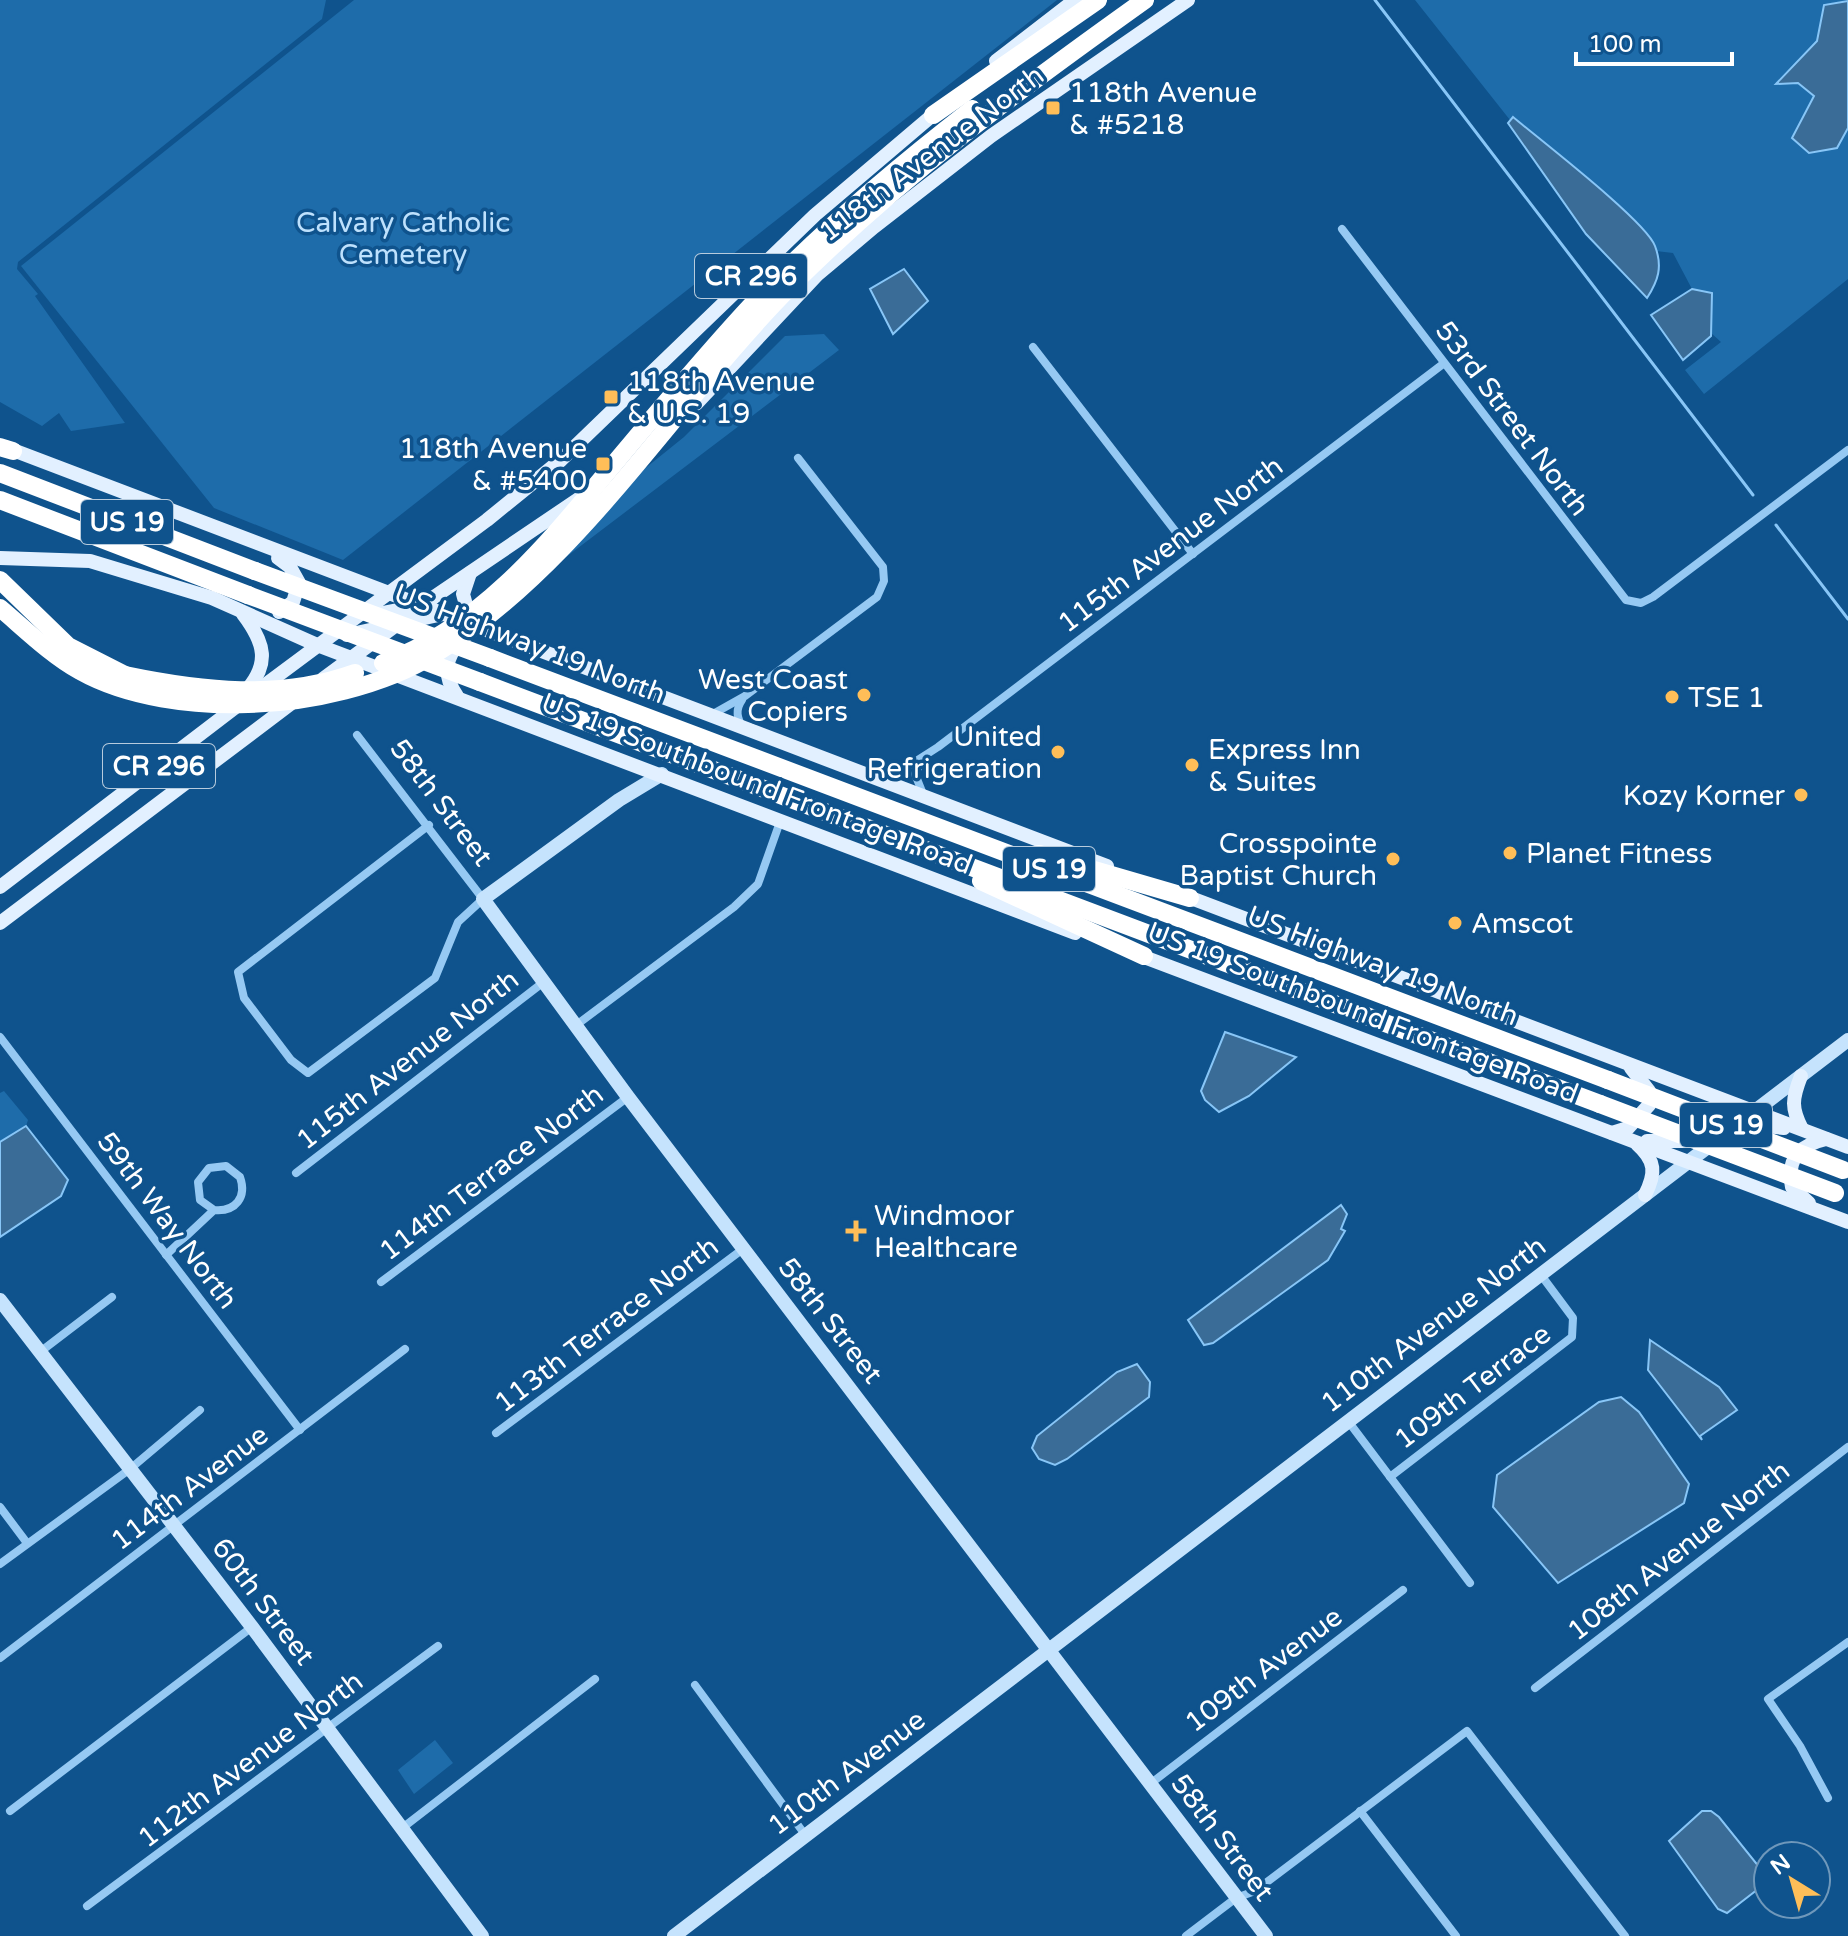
<svg xmlns="http://www.w3.org/2000/svg" width="1848" height="1936" font-family="'Varela Round',sans-serif">
	<rect width="100%" height="100%" fill="#0f538d"/>
	<g fill="#1e6caa">
		<polygon points="0,0 326,0 322,19 18,262 17,269 38,294 35,296 125,423 71,431 59,413 42,426 0,402"/>
		<polygon points="354,0 1057,0 343,560 214,508 21,266"/>
		<path d="M1415,0H1848L1824,5L1817,41L1777,83H1798L1814,96L1792,138L1837,148L1848,128V279L1704,394L1685,370L1721,342L1711,333L1712,293L1692,289L1673,253L1656,251C1650,222 1540,140 1513,117L1510,120Z"/>
		<polygon points="824,334 839,350 512,598 591,512 684,437 785,336"/>
		<polygon points="4,1091 28,1120 26,1126 0,1142 0,1093"/>
		<polygon points="435,1740 453,1763 414,1794 398,1770"/>
	</g>
	<g fill="#3a6c97" stroke="#88c6f7" stroke-width="2">
		<polygon points="1848,1 1848,128 1837,148 1809,153 1792,138 1814,96 1798,83 1776,84 1817,41 1824,5"/>
		<path d="M1513,117C1539,139 1646,221 1655,246C1663,267 1658,281 1647,298L1586,234L1508,123Z"/>
		<polygon points="904,269 928,301 893,334 870,289"/>
		<polygon points="1692,289 1712,293 1711,336 1683,360 1651,315"/>
		<polygon points="1225,1032 1296,1057 1249,1096 1219,1112 1205,1100 1201,1091"/>
		<polygon points="26,1126 68,1180 61,1196 0,1237 0,1142"/>
		<polygon points="1341,1205 1347,1214 1341,1229 1345,1231 1328,1260 1213,1343 1204,1345 1188,1320"/>
		<polygon points="1650,1340 1719,1387 1737,1410 1700,1436 1702,1440 1648,1370"/>
		<polygon points="1137,1364 1150,1382 1149,1397 1067,1459 1055,1465 1039,1459 1032,1448 1037,1436 1117,1372"/>
		<polygon points="1621,1397 1639,1412 1689,1484 1684,1503 1558,1583 1493,1507 1497,1475 1599,1402"/>
		<polygon points="1702,1811 1711,1811 1719,1817 1764,1873 1762,1886 1727,1913 1718,1909 1669,1841"/>
	</g>
	<g fill="none" stroke-linecap="round" stroke-linejoin="round">
		<g stroke="#88c6f7" stroke-width="3">
			<polyline points="1375,0 1753,495"/>
			<polyline points="1776,525 1848,619"/>
		</g>
		<g stroke="#96c9f3" stroke-width="8">
			<polyline points="1342,229 1626,600 1641,603 1653,597 1848,450"/>
			<polyline points="1033,347 1193,554"/>
			<path d="M742,700C735,710 737,718 743,728"/>
			<polyline points="713,714 745,696 877,597 884,581 883,567 798,458"/>
			<polyline points="357,735 483,899 458,922 435,978 308,1073 291,1060 244,998 238,972 429,825"/>
			<polyline points="885,781 938,747 1443,364"/>
			<polyline points="923,794 915,774 923,758"/>
			<polyline points="575,1026 734,907 758,884 781,819"/>
			<polyline points="0,1037 300,1430"/>
			<polyline points="296,1173 545,981"/>
			<path d="M166,1255L214,1210C236,1212 247,1197 240,1177L226,1166L209,1168L198,1182L200,1200L214,1210"/>
			<polyline points="381,1282 628,1097"/>
			<polyline points="40,1352 112,1297"/>
			<polyline points="1348,1421 1470,1583"/>
			<polyline points="496,1433 743,1249"/>
			<polyline points="1390,1477 1572,1337 1573,1318 1541,1275"/>
			<polyline points="0,1507 27,1543"/>
			<polyline points="0,1564 130,1469 200,1410"/>
			<polyline points="0,1658 405,1349"/>
			<polyline points="695,1685 806,1836"/>
			<polyline points="1535,1688 1848,1447"/>
			<polyline points="1150,1784 1403,1590"/>
			<polyline points="1828,1798 1800,1746 1768,1699 1848,1642"/>
			<polyline points="10,1811 252,1627"/>
			<polyline points="1360,1811 1456,1936"/>
			<polyline points="401,1829 595,1679"/>
			<polyline points="87,1906 438,1646"/>
			<polyline points="1186,1936 1236,1898 1255,1891 1467,1731 1625,1936"/>
		</g>
		<g stroke="#c5e3fd" stroke-width="14">
			<polyline points="662,774 619,800 483,899 628,1097 1266,1936"/>
			<polyline points="0,1300 252,1627 482,1936"/>
			<polyline points="674,1936 1848,1040"/>
		</g>
		<g stroke="#e2f0ff" stroke-width="14">
			<polyline points="996,61 1075,0"/>
			<polyline points="696,404 817,275 874,227 991,136 1188,0"/>
			<polyline points="5,447 1107,866"/>
			<polyline points="0,558 90,561 212,598 317,645 1075,933"/>
			<polyline points="278,558 290,567 299,583 293,602 279,612"/>
			<polyline points="470,573 463,594 471,623"/>
			<path d="M243,614C265,643 271,664 244,693"/>
			<polyline points="372,615 418,606"/>
			<polyline points="347,635 443,614"/>
			<polyline points="323,679 434,597 580,498"/>
			<polyline points="257,691 487,520 561,460 815,215 941,108"/>
			<path d="M457,696C444,678 443,656 462,642"/>
			<polyline points="0,887 241,703"/>
			<polyline points="1183,895 1848,1147"/>
			<polyline points="0,923 297,699"/>
			<polyline points="1136,954 1848,1222"/>
			<path d="M1801,1076C1792,1099 1791,1108 1802,1129"/>
			<polyline points="1612,1133 1628,1128 1649,1105 1649,1091 1631,1068"/>
			<polyline points="1647,1141 1694,1141 1766,1126 1784,1128"/>
			<path d="M1637,1144C1656,1161 1656,1173 1645,1195"/>
			<path d="M1809,1203L1792,1187C1786,1158 1800,1145 1826,1139"/>
		</g>
		<g stroke="#fff" stroke-width="18">
			<polyline points="933,115 1098,0"/>
			<polyline points="0,447 13,451"/>
			<polyline points="0,473 255,571"/>
			<polyline points="0,500 248,595"/>
			<polyline points="0,580 68,646 125,675"/>
			<polyline points="490,658 1608,1080"/>
			<polyline points="480,682 1600,1104"/>
			<polyline points="1039,854 1190,898"/>
			<polyline points="981,881 1144,956"/>
		</g>
		<g stroke="#fff" stroke-width="18">
			<polyline points="255,571 490,658"/>
			<polyline points="248,595 480,682"/>
			<path d="M0,608C26,630 50,654 80,671C128,698 194,706 248,704C308,703 384,686 435,654C581,562 672,406 791,286C901,176 1019,90 1145,0"/>
			<path d="M383,663C483,627 553,537 619,458C660,409 702,359 746,311C814,237 892,171 972,109"/>
			<path d="M125,675C202,691 280,700 355,673"/>
			<polyline points="1608,1080 1843,1170"/>
			<polyline points="1600,1104 1835,1193"/>
		</g>
	</g>
	<g fill="#ffbe58" stroke="#0f538d" stroke-width="3">
		<rect x="1045" y="100" width="16" height="16" rx="4"/>
		<rect x="603" y="389" width="16" height="16" rx="4"/>
		<rect x="595" y="456" width="16" height="16" rx="4"/>
		<circle cx="864" cy="695" r="8"/>
		<circle cx="1672" cy="697" r="8"/>
		<circle cx="1058" cy="752" r="8"/>
		<circle cx="1192" cy="765" r="8"/>
		<circle cx="1801" cy="795" r="8"/>
		<circle cx="1510" cy="853" r="8"/>
		<circle cx="1393" cy="859" r="8"/>
		<circle cx="1455" cy="923" r="8"/>
		<path d="M852 1219h8v8h8v8h-8v8h-8v-8h-8v-8h8z"/>
	</g>
	<g text-anchor="middle" stroke-width="7" stroke-linejoin="round" paint-order="stroke">
		<g fill="#0f538d" stroke="#b7cbdd" stroke-width="2">
			<rect x="695" y="254" width="112" height="44" rx="6"/>
			<rect x="81" y="500" width="92" height="44" rx="6"/>
			<rect x="103" y="744" width="112" height="44" rx="6"/>
			<rect x="1003" y="847" width="92" height="44" rx="6"/>
			<rect x="1680" y="1103" width="92" height="44" rx="6"/>
		</g>
		<g font-size="26" font-weight="bold" fill="#fff">
			<text x="751" y="285">CR 296</text>
			<text x="127" y="531">US 19</text>
			<text x="159" y="775">CR 296</text>
			<text x="1049" y="878">US 19</text>
			<text x="1726" y="1134">US 19</text>
		</g>
		<g font-size="28" fill="#fff" stroke="#0f538d" text-anchor="start">
			<text x="1069" y="102">118th Avenue<tspan x="1069" dy="32">&amp; #5218</tspan></text>
			<text x="627" y="391">118th Avenue<tspan x="627" dy="32">&amp; U.S. 19</tspan></text>
			<text x="587" y="458" text-anchor="end">118th Avenue<tspan x="587" dy="32">&amp; #5400</tspan></text>
			<text x="848" y="689" text-anchor="end">West Coast<tspan x="848" dy="32">Copiers</tspan></text>
			<text x="1688" y="707">TSE 1</text>
			<text x="1042" y="746" text-anchor="end">United<tspan x="1042" dy="32">Refrigeration</tspan></text>
			<text x="1208" y="759">Express Inn<tspan x="1208" dy="32">&amp; Suites</tspan></text>
			<text x="1785" y="805" text-anchor="end">Kozy Korner</text>
			<text x="1377" y="853" text-anchor="end">Crosspointe<tspan x="1377" dy="32">Baptist Church</tspan></text>
			<text x="1526" y="863">Planet Fitness</text>
			<text x="1471" y="933">Amscot</text>
			<text x="874" y="1225">Windmoor<tspan x="874" dy="32">Healthcare</tspan></text>
		</g>
		<g font-size="28" fill="#fff" stroke="#0f538d">
			<text transform="translate(931 153) rotate(-37)" y="10">118th Avenue North</text>
			<text transform="translate(1513 418) rotate(53)" y="10">53rd Street North</text>
			<text transform="translate(1170 544) rotate(-37)" y="10">115th Avenue North</text>
			<text transform="translate(530 643) rotate(21)" y="10">US Highway 19 North</text>
			<text transform="translate(757 783) rotate(21)" y="10">US 19 Southbound Frontage Road</text>
			<text transform="translate(442 802) rotate(53)" y="10">58th Street</text>
			<text transform="translate(1383 965) rotate(21)" y="10">US Highway 19 North</text>
			<text transform="translate(1363 1012) rotate(21)" y="10">US 19 Southbound Frontage Road</text>
			<text transform="translate(407 1059) rotate(-38)" y="10">115th Avenue North</text>
			<text transform="translate(491 1172) rotate(-37)" y="10">114th Terrace North</text>
			<text transform="translate(168 1220) rotate(53)" y="10">59th Way North</text>
			<text transform="translate(831 1320) rotate(52)" y="10">58th Street</text>
			<text transform="translate(606 1324) rotate(-37)" y="10">113th Terrace North</text>
			<text transform="translate(1433 1324) rotate(-37)" y="10">110th Avenue North</text>
			<text transform="translate(1472 1386) rotate(-37)" y="10">109th Terrace</text>
			<text transform="translate(189 1487) rotate(-37)" y="10">114th Avenue</text>
			<text transform="translate(1678 1550) rotate(-38)" y="10">108th Avenue North</text>
			<text transform="translate(264 1601) rotate(53)" y="10">60th Street</text>
			<text transform="translate(1263 1669) rotate(-37)" y="10">109th Avenue</text>
			<text transform="translate(250 1759) rotate(-37)" y="10">112th Avenue North</text>
			<text transform="translate(846 1772) rotate(-37)" y="10">110th Avenue</text>
			<text transform="translate(1223 1837) rotate(53)" y="10">58th Street</text>
		</g>
		<g font-size="28" fill="#bee1fd" stroke="#0f538d">
			<text x="403" y="232">Calvary Catholic<tspan x="403" dy="32">Cemetery</tspan></text>
		</g>
	</g>
	<g transform="translate(1792 1880) rotate(323)"><circle r="38" fill="#0f538d" stroke="#6f98bb" stroke-width="2"/>
	<path d="M0-6L14 30L0 20L-14 30Z" fill="#ffbe58"/>
	<text y="-12" font-size="22" font-weight="bold" text-anchor="middle" fill="#ffffff">N</text>
	</g>
	<path d="M1576 52v12h156v-12" fill="none" stroke="#ffffff" stroke-width="4"/>
	<text x="1588" y="52" font-size="24" fill="#ffffff" stroke="#0f538d" stroke-width="6" paint-order="stroke">100 m</text>
</svg>
